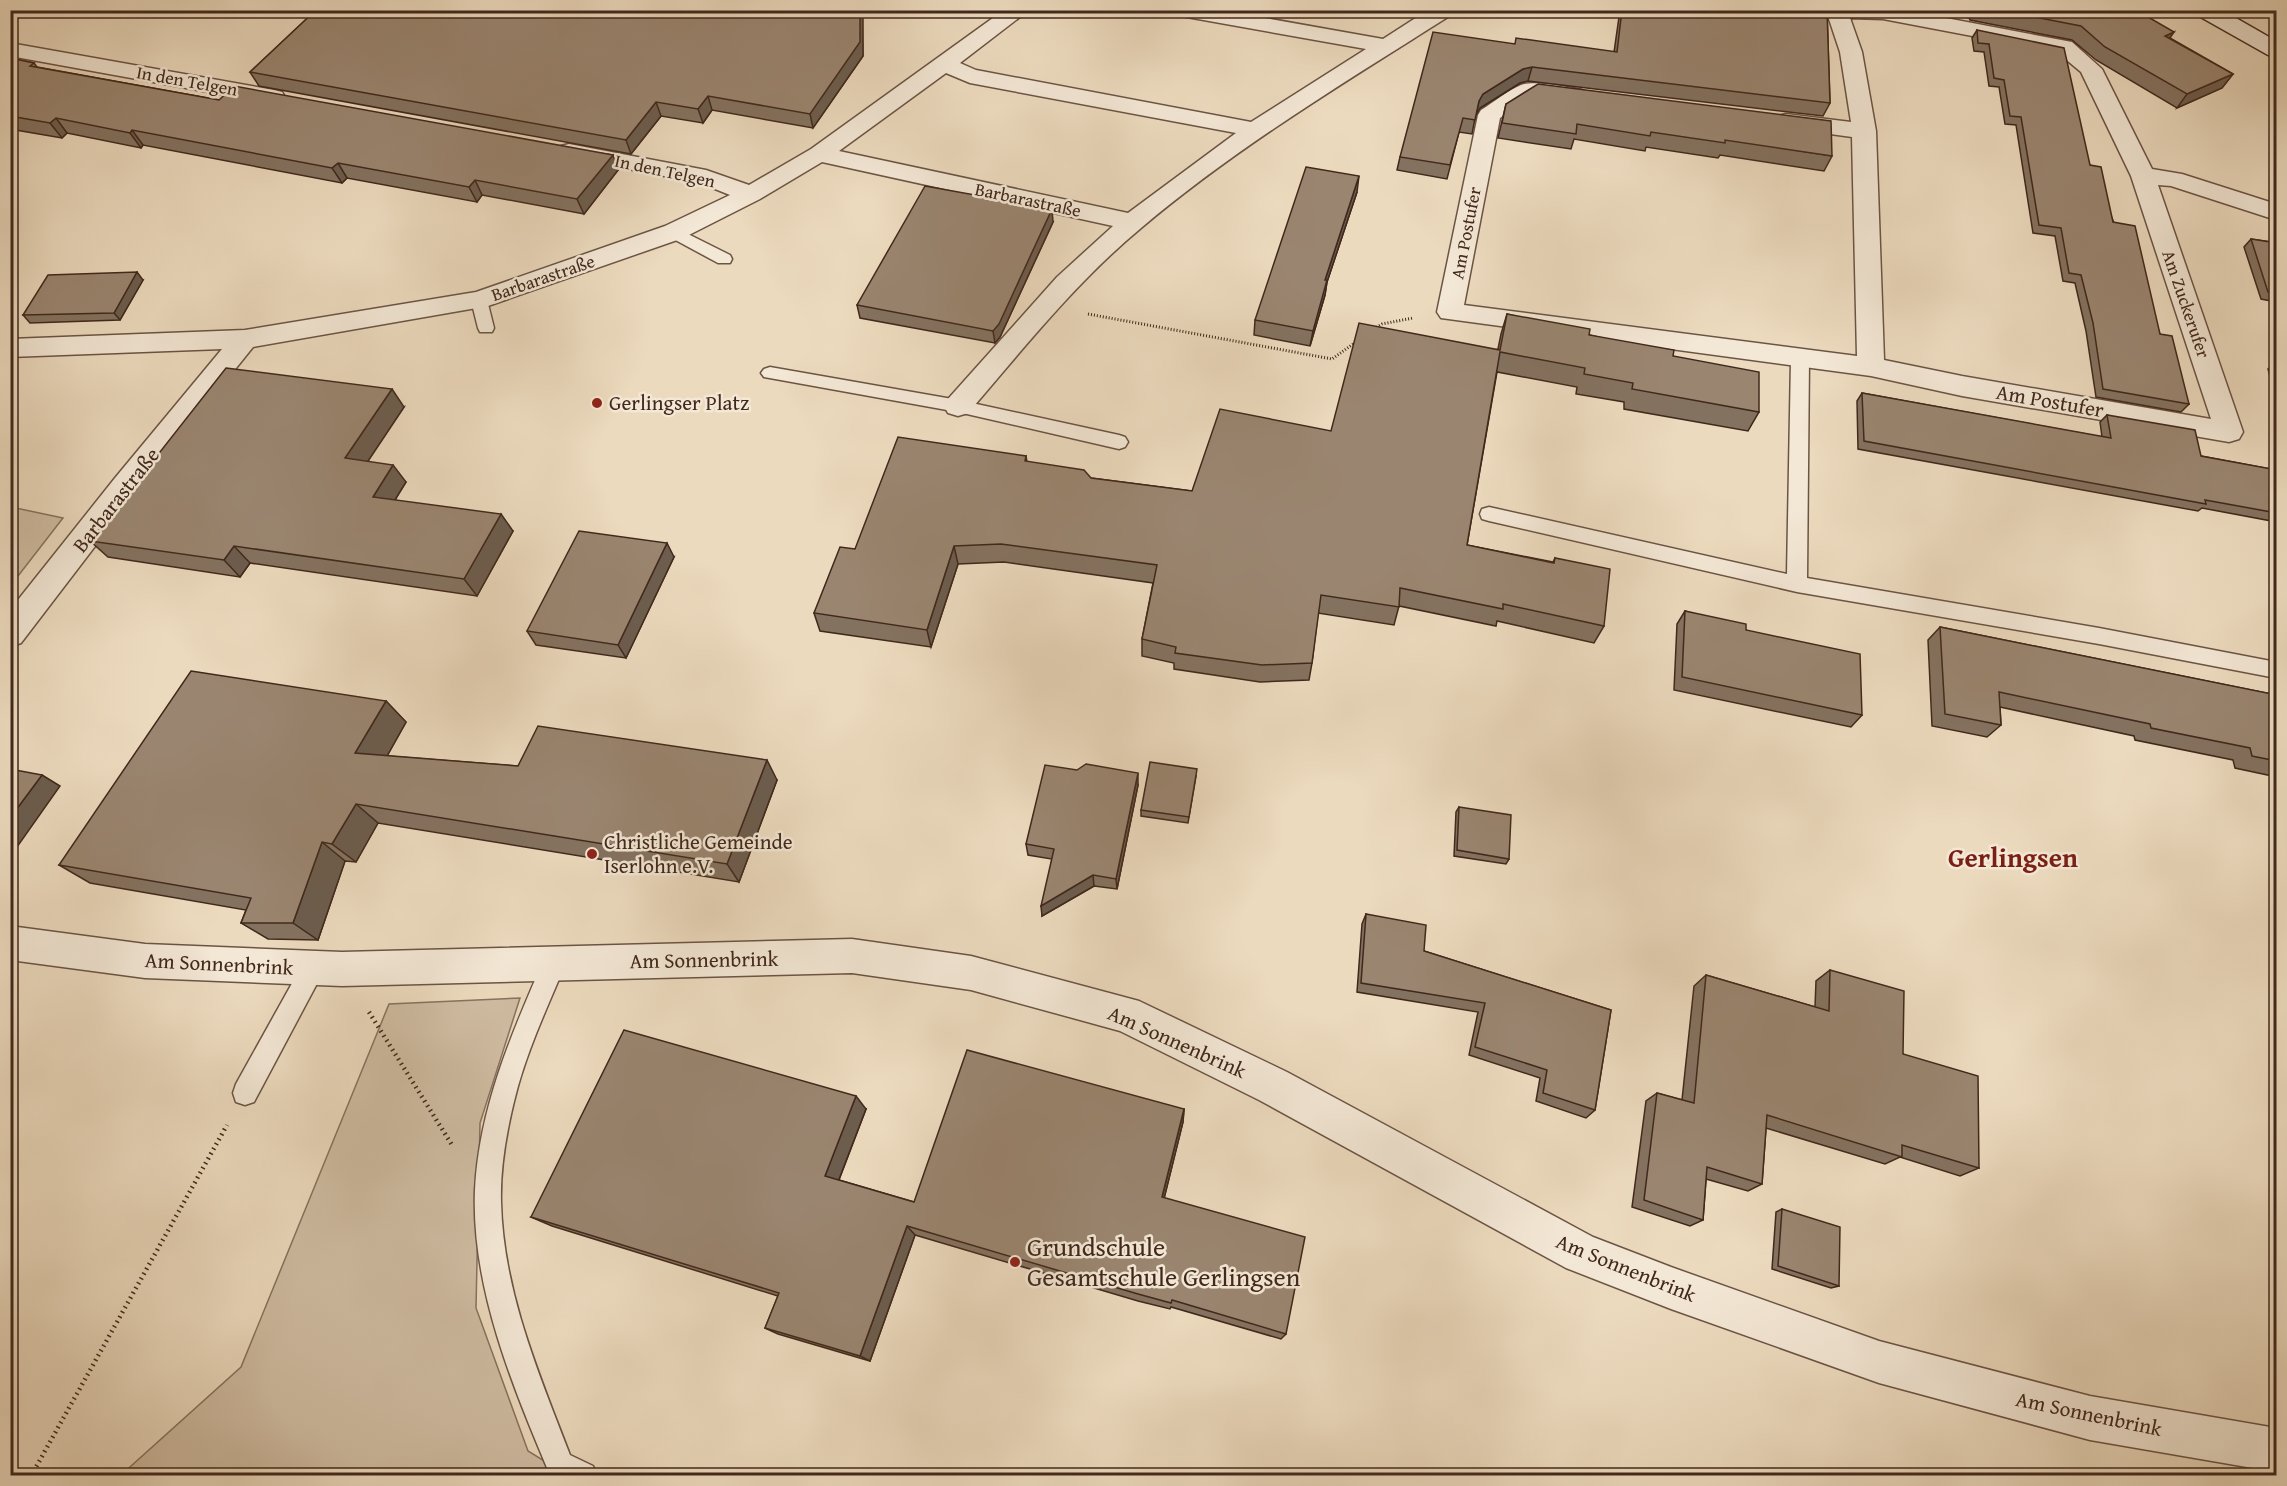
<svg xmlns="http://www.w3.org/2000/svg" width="2287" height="1486" font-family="'Gentium Book Plus',serif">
<rect width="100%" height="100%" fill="#ecdabe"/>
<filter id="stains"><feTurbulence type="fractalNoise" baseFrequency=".00333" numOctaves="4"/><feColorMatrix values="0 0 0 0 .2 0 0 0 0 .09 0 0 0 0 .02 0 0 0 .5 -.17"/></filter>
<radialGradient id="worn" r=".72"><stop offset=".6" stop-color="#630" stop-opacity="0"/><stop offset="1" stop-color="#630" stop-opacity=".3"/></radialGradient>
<!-- green -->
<g fill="#cfbca2" stroke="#88725f" stroke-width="1.5">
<path d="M11,507l52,11 -52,67 -1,-78z"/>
<path d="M520,998l-40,125 -4,185 52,143 39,24 -447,1 121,-109 148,-363z"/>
</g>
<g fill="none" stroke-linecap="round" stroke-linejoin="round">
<defs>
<g id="lane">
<path d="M674,227l56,28 2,4 -2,4h-12l-50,-27 -2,-4 2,-4z"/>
<path d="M479,294l6,2 2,4 7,28 -2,4h-12l-2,-4 -7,-28 2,-4z"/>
<path d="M1800,353l6,2 3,4 -2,219 292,50 177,34v16l-177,-34 -302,-52 -308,-71 -7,-2 -2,-5 2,-5 7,-2 298,67 4,-215 3,-4z"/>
<path d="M770,367l188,33 161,35 6,2 3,5 -3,5 -6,2 -161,-37 -194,-35 -3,-4 3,-4z"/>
<path d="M554,952l8,3 4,8c-17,40 -36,81 -48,123 -10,37 -18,78 -17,116 2,89 38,172 69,253l23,11 4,10 -47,-1c-37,-88 -79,-188 -75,-285 4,-83 38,-160 71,-235z"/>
<path d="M313,957l8,3 4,8 -4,8 -67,126 -9,3 -9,-3 -3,-9 3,-9 69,-124z"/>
</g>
<g id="street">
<path d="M1004,10h25l-69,53 16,7 275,52 115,-73 -185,-33 -8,-1 -2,-5h49l163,29 45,-29h25l-2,5c-106,67 -214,132 -310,213 -65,54 -118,121 -173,185l-10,3 -10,-3 -4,-7 4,-7 109,-122 56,-51 -291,-64 -62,37 -77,39 -195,68 -235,41 -118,147 -114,149 -11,4v-37l105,-132 107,-129 -212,8v-18l235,-9 231,-38 189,-66 65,-31 -30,-12 -139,-27 -4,-5 4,-5 8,-2 137,26 43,15 62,-36zM946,73l24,10 266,50 -108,80 -289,-62z"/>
<path d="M1826,10h78l168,32 30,27 50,100 30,5 94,30v16l-105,-34 -13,-1 85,247 -4,7 -10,3 -267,-46 -91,-20 -430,-58 -4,-6 41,-197 3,-5c13,-8 26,-19 40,-25 12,-5 48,2 61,5l3,5 -3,5 -8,2 -41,-5 -33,21 -36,187 393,51 -5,-219 -66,-9 -8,-2 -4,-5 4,-5 8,-2 65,8 -11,-70zM1850,18l33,1 174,33 24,20 50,104 80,243 -249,-43 -78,-16 -8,-229 -14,-79z"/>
<path d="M10,43l264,47 8,2 3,5 -3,5 -8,2 -264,-48z"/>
<path d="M10,926l135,18 197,8 510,-13 119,17 168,45 148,71 306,165 78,30 208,74 211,55 186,32v44l-186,-32 -211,-57 -208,-74 -105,-41 -307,-168 -139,-69 -149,-41 -119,-17 -510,13 -197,-8 -135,-18z"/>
</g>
<path id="secondary" d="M2195,10h27l54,31v15l-8,-1 -71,-40z"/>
</defs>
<!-- lane casing -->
<use href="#lane" stroke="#6c5444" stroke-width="3"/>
<!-- street casing -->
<use href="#street" stroke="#6c5444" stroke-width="3"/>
<!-- secondary casing -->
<use href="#secondary" stroke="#41281c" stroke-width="3"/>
<!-- path-far1 -->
<g stroke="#41281c" stroke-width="3" stroke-dasharray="1 2" stroke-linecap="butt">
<path d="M1054,16l10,-6"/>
<path d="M1088,314l244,45 24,-17"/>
<path d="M1374,329l8,-5 31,-6"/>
</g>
<!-- path -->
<g stroke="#41281c" stroke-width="4.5" stroke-dasharray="1.5 4" stroke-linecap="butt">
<path d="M369,1012l83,133"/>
<path d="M31,1476l196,-351"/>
</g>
<!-- lane -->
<use href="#lane" fill="#f3e7d5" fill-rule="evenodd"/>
<!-- street -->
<use href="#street" fill="#f3e7d5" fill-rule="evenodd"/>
<!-- secondary -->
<use href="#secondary" fill="#f3e7d5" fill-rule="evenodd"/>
</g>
<!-- wall -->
<g fill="#847260" stroke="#41281c" stroke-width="1.5">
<path d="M316,10h546l1,46 -50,72 -101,-18 -9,13 -42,-7 -30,38 -372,-68 -9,-14z"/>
<path d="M1620,10h207l3,93 -7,13 -295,-35 -8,2 -40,25 -4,5 -4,21 -13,-2 -12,47 -50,-9 3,-13 115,-113 99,8z"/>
<path d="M1928,10h208l34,28 63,36 -11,14 -45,20 -81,-48 -24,-20 -102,-20 -1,-2z"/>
<path d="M1977,30l113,135 99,239 -8,8 -85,-15 -10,-66 -11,-48 -12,-2 -8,-45 -22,-3 -17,-108 -11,-1 -6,-37 -10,-1 -5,-34 -10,-1 -2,-13z"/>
<path d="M10,58l24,5 3,4 182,33 394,55 5,15 -34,44 -102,-19 -5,7 -130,-24 -5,5 -199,-38 -2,3 -74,-15 -5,5 -52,-9z"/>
<path d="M1506,104l326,52 -8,15 -104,-16 -2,3 -72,-11 -1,4 -71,-12 -3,10 -73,-11z"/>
<path d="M1357,192l-30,90 -2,13 -15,51 -56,-11 1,-15z"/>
<path d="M1053,222l-53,115 -5,6 -135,-25 -3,-13z"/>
<path d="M2251,239l26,4v59l-16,-3 -17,-52z"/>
<path d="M143,280l-23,40 -90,3 -7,-8z"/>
<path d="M1507,314l166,42 86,56 -11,19 -124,-22v-7l-48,-8 1,-7 -80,-15 -30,173 86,17 2,-4 49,68 -10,17 -97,-22 -1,5 -97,-20 -5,19 -76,-12 -6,50 -3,17 -49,2 -86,-13v-6l-32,-7v-17l11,-56 -149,-21 -46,2 -27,83 -111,-16 -6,-18 41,-64 171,-93 1,6 64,16 101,13 139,-60 167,-82 3,-15z"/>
<path d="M2277,361v41l-9,-33z"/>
<path d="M1862,393l240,44 -2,-15 7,-7 94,41 76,14v52l-75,-14 -4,3 -340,-62 -1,-48z"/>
<path d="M404,407l-36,54 38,21 -11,18 118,31 -36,65 -227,-33 -10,14 -132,-20 -18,-16z"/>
<path d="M674,557l-48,101 -90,-13 -9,-14z"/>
<path d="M1685,611l61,19 116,85 -11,12 -177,-37 3,-66z"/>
<path d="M1940,627l337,68v82l-42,-9 -2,-8 -98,-20 -1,-4 -134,-29 1,18 -14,12 -55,-11 -4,-86z"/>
<path d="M386,701l20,21 -19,34 131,10 259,14 -38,102 -361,-59 -22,39 -11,-1 -27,79 -50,-1 -27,-16 5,-13 -156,-27 -31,-18z"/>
<path d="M1196,776l-8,47 -47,-7v-6z"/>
<path d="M1138,785l-21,104 -23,-3 -52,30 10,-57 -24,-4 -2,-11z"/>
<path d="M1459,807l50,52 -3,5 -52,-8 2,-44z"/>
<path d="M1366,914l58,37 187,59 -16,100 -9,8 -50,-17 4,-23 -71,-23 9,-43 -121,-20 5,-68z"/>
<path d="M1830,970l73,84 76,114 -19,8 -60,-19 -15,7 -119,-36 -4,56 -14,7 -42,-12 -3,41 -13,6 -58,-19 14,-106 11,-8 25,7 12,-114 12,-11 109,32 1,-26z"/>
<path d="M866,1109l-27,71 75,22 270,-93 -1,13 -19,76 122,136 -5,5 -110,-32 -1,2 -32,-8 -223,-66 -45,126 -92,-27 -13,-6 13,-32 -226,-70 -21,-9z"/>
<path d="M1782,1209l57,77 -8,2 -59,-19 4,-57z"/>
</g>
<!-- shaded-wall -->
<g fill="#6c5d4e" stroke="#41281c" stroke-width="1.5">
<path d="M860,10h2l1,2v44l-50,72 -3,-14z"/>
<path d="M2174,32l-9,13v-9z"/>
<path d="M1532,67l-4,14 -8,2 -40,25 -4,7 3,-14 4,-7 40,-25z"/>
<path d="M2233,74l-11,14 -45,20 10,-14z"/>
<path d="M708,96l4,14 -9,13 -5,-14z"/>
<path d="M656,102l5,14 -30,38 -5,-14z"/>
<path d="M56,118l11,15 -5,5 -12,-15z"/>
<path d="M132,130l11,15 -2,3 -11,-15z"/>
<path d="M613,155l5,15 -34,44 -7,-15z"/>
<path d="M338,163l9,15 -5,5 -10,-15z"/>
<path d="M1359,176l-2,16 -30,90 -2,13 -15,51 3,-15 12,-51z"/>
<path d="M475,180l7,15 -5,7 -8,-15z"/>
<path d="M1052,209l1,13 -53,115 -5,6 -2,-12z"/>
<path d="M137,272l6,8 -23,40 -6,-7z"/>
<path d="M392,389l12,18 -46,69 -13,-18z"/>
<path d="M393,465l13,17 -20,32 -13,-17z"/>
<path d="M501,514l12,17 -36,65 -13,-17z"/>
<path d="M667,543l7,14 -48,101 -8,-13z"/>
<path d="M234,546l16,17 -10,14 -16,-17z"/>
<path d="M954,546l4,18 -27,83 -4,-17z"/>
<path d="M386,701l20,21 -29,52 -22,-21z"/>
<path d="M767,760l10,20 -38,102 -12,-18z"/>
<path d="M1138,773v12l-21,104 -1,-10z"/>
<path d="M42,775l18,11 -50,71v-39z"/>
<path d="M356,804l22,19 -22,39 -24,-18z"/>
<path d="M322,842l23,19 -27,79 -25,-17z"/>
<path d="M1093,875l1,11 -52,30 -1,-10z"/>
<path d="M856,1096l10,13 -30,78 -11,-11z"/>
<path d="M1184,1109l-1,13 -21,85v-10z"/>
<path d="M907,1226l8,9 -45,126 -10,-5z"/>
</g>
<!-- building -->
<g fill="#9a8570" stroke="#41281c" stroke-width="1.5">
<path d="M316,10h544v32l-50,72 -102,-18 -10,13 -42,-7 -30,38 -376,-68z"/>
<path d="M1622,10h205l3,93 -298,-36 -9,2 -40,25 -4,7 -4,19 -12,-2 -13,47 -50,-8 33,-125 82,12 1,-6 101,14z"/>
<path d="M1998,10h138l38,22 -9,4 68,38 -46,20 -82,-47 -24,-21z"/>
<path d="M1977,30l87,18 26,117 11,2 12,55 22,4 25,108 12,2 17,68 -86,-15 -10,-66 -12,-48 -12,-2 -8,-45 -22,-3 -18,-108 -11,-1 -6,-36 -10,-2 -5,-34 -11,-1z"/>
<path d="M10,58l24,5 -4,3 189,34 15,-14 379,69 -36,44 -102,-19 -6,7 -131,-24 -6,5 -200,-38 -2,3 -74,-15 -6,5 -40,-7z"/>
<path d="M1538,84l293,37 1,35 -107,-16v3l-74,-11 -1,4 -73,-12 -1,10 -74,-11 4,-19z"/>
<path d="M1306,167l53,9 -34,104h2l-14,51 -58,-11z"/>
<path d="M925,186l127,23 -53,115 -6,7 -136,-26z"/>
<path d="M2251,239l26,4v50l-9,-1z"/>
<path d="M137,272l-23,41 -91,2 25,-40z"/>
<path d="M1507,314l83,15 -1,6 85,15 -1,6 86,16v40l-127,-23 1,-6 -49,-9 1,-6 -85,-16 -33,193 87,18 1,-5 55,11 -6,57 -101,-22v5l-103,-21 -1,19 -78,-12 -9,68 -50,2 -87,-12 1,-6 -34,-8 15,-74 -156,-21 -47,2 -27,84 -113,-17 26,-66 15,2 43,-112 128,19 -1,5 59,9 7,8 101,13 28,-82 111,22 28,-108 141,27z"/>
<path d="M226,368l166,21 -47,69 48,7 -20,32 128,17 -37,65 -230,-33 -10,14 -134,-19z"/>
<path d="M1862,393l249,45 -4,-23 88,15 6,26 76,14v43l-72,-13 1,4 -342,-63z"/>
<path d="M579,531l88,12 -49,102 -91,-14z"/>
<path d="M1685,611l61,13v6l114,24 2,61 -180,-38z"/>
<path d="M1940,627l337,68v66l-25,-5 -2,-8 -99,-20 -1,-4 -151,-32 2,33 -56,-11z"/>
<path d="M191,671l195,30 -31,52 163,13 20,-40 229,34 -40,104 -371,-60 -24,40 -10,-2 -29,81h-52l10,-25 -192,-33z"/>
<path d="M1150,762l47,7 -8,48 -48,-7z"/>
<path d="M1086,764l52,9 -22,106 -23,-4 -52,31 13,-57 -28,-5 19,-79 32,5z"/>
<path d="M10,769l32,6 -32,43z"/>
<path d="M1459,807l52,8 -2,44 -52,-9z"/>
<path d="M1366,914l60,11 -2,26 187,59 -16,100 -52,-17 4,-23 -72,-23 10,-44 -124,-20z"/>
<path d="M1830,970l74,21 -1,63 75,22 1,92 -77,-23v12l-135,-42 -5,69 -55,-17 -4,53 -59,-20 13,-107 37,10 12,-128 123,36z"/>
<path d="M624,1030l232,66 -31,80 89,26 53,-152 217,59 -22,88 143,40 -19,97 -114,-34 -1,3 -33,-9 -231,-68 -47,130 -95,-28 14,-35 -248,-76z"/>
<path d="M1782,1209l58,18 -1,59 -61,-20z"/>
</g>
<!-- markers -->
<g fill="#8f2418" stroke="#f3e7d5" stroke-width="2">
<circle cx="597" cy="403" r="6"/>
<circle cx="592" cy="854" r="6"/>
<circle cx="1015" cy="1262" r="6"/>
</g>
<g text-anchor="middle" stroke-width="5" stroke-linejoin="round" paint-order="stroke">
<!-- far-street labels -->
<g font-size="18" fill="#41281c" stroke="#f3e7d5">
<text transform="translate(187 81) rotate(10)" y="6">In den Telgen</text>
<text transform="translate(665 171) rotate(12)" y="6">In den Telgen</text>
<text transform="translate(1028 200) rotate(12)" y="6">Barbarastraße</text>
<text transform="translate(1466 233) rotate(-79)" y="6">Am Postufer</text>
<text transform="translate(543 278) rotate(-19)" y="6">Barbarastraße</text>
<text transform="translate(2186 304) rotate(71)" y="6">Am Zuckerufer</text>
</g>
<!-- street labels -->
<g font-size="21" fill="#41281c" stroke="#f3e7d5">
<text transform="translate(2050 401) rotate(10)" y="7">Am Postufer</text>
<text transform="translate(116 500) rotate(-52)" y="7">Barbarastraße</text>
<text transform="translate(704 960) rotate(-1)" y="7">Am Sonnenbrink</text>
<text transform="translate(219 964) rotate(3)" y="7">Am Sonnenbrink</text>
<text transform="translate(1177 1042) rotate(24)" y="7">Am Sonnenbrink</text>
<text transform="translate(1626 1268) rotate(22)" y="7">Am Sonnenbrink</text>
<text transform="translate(2089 1414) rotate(12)" y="7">Am Sonnenbrink</text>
</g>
<!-- poi labels -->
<g font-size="21" fill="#41281c" stroke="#f3e7d5" text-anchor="start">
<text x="609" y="410">Gerlingser Platz</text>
<text x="604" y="849">Christliche Gemeinde<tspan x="604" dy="24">Iserlohn e.V.</tspan></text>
</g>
<!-- near-poi labels -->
<g font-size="26" fill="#41281c" stroke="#f3e7d5" text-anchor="start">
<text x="1027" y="1256">Grundschule<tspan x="1027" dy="30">Gesamtschule Gerlingsen</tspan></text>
</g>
<!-- district labels -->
<g font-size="27" font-weight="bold" fill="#7a1f14" stroke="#f3e7d5">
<text x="2013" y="867">Gerlingsen</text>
</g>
</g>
<!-- margin -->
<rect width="2287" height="1486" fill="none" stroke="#ecdabe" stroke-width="36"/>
<rect x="12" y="12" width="2263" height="1462" fill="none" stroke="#41281c" stroke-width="3"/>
<rect x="18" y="18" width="2251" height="1450" fill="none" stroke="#41281c" stroke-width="1.5"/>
<rect width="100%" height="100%" filter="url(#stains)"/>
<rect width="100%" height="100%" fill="url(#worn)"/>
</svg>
